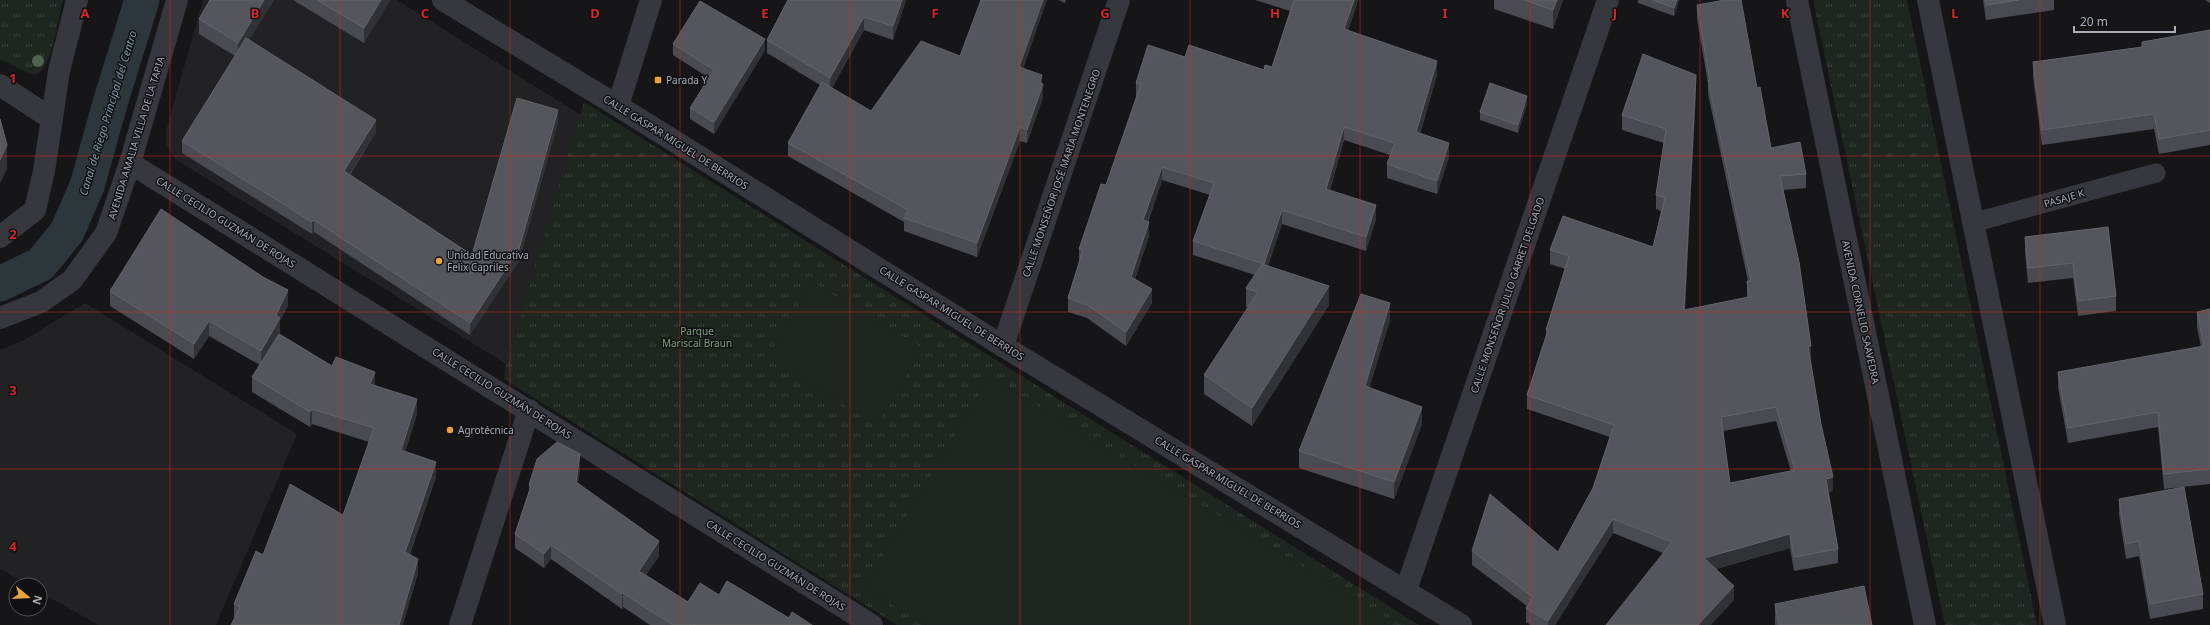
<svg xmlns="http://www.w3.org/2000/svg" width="2210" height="625" font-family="'Noto Sans',sans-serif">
<defs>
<pattern id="grass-tufts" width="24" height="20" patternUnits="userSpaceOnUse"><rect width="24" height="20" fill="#1e261f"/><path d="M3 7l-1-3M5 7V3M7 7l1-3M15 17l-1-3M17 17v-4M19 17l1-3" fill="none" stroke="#3c433d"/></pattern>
</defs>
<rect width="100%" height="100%" fill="#161618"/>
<!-- built -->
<g fill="#222225">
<path d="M203,0h194l184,115 -75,249 -331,-205 -9,-15v-13z"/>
<path d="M85,303l212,131 -81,191h-118l-58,-33v-7h-12l-28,-16v-219l24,-10z"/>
</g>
<!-- grass -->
<g fill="url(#grass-tufts)">
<path d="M0,0h63c-5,19 -10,63 -25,74h-8l-30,-15z"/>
<path d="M1813,0h94l130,625h-92z"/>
<path d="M584,102l835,523h-522l-393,-246 2,-15z"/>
</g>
<!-- garden -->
<g fill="#1e261f">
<path d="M812,282l111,66 -46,77 -110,-66z"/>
<path d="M990,377l398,241 -4,7h-458l-62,-37z"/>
</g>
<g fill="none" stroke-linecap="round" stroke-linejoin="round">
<!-- canal -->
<path stroke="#2d363b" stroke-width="35" d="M0,284l41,-20 26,-32 20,-46 24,-86 31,-100"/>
<!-- service -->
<path stroke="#37383d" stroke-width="19" d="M1972,223l184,-50"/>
<!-- minor -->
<g stroke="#37383d" stroke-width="22">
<path d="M443,0l175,106 380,237 463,282"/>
<path d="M1797,0l128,625"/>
<path d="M1928,0l127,625"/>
<path d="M0,85l52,34"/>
<path d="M618,106l33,-106"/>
<path d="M130,163l742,462"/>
<path d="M0,237l35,-27 9,-39 15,-100 18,-71"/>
<path d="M0,318l41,-16 31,-22 34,-47 24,-70 47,-163"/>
<path d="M1003,346l116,-346"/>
<path d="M1406,590l202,-590"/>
<path d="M460,625l69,-215"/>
</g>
</g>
<!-- trees -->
<circle fill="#516251" cx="38" cy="61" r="6"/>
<!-- wall -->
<g fill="#4a4b50" fill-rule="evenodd">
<path d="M210,0h64l-25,40 127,92 -26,43 122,80 86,-133 -39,139 -49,74 -156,-103 -2,2 -130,-81v-12l53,-85 -36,-22v-15z"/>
<path d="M293,0h97l-26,43z"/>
<path d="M788,0h118l-13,40 -29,-10 -32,58 39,23 89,-55 63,12 19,15 1,14 -16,46 -7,-2 -43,116 -73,-26v-9l-116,-66v-13l32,-58 -53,-32v-13z"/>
<path d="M1058,0h8l-1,3z"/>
<path d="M1255,0h103l-10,31 89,44 -17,59 29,23 -12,37 -50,-16v-14l3,-9 -46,-15 -14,50 46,29 -10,32 -84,-27 -14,42 61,39 -77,121 -48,-32v-19l44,-68h-2v-19l9,-13 -62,-20v-14l17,-46 -48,-15 -14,42 1,14 -14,43 17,24 -26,43 -39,-28 -19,-6v-14l11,-35v-14l27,-64 31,-88 -1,-1v-13l49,-26 79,13 8,-3 18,-56z"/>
<path d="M1494,0h69l-10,29 -59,-20z"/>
<path d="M1638,0h41l-5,16 -36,-13z"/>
<path d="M1983,0h71v10l-68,10z"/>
<path d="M2205,0h5v3z"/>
<path d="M1697,5l60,83 14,60 35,26v14l-23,2 28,170h-1l11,64 12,67 -5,1 10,57v14l-44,8 -4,-23 -74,21 18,31 -71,-47 -50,-20 -58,92h-24l-5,-3v-14l1,-2 -55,-41v-14l86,1 35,-64 17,-51 -83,-28v-14l19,-58v-7l19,-61 -15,-5v-14l103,-3 8,-36 -5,-2v-14l8,-52 -42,-13v-15l74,-26 -11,221 62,-13v-16h1l-40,-187v-11l-11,-64zM1776,421l15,50 -61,12 -7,-52z"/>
<path d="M2210,30v115l-51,9 -5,-25 -112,16 -9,-68v-15l109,-15v-5z"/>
<path d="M673,44l92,6 -51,84 -24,-15v-11l19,-30 -36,-23z"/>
<path d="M1527,104l-9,29 -38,-13v-8z"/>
<path d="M2108,227l8,69v15l-38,5 -5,-38 -45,5 -3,-31v-15z"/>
<path d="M110,291l178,14 -8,16v13l52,32 43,20 42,28 -12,38 31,25 -26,77 8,20 -184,44v-14l29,-49 80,-40 26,-73 -57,-18 -2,3 -58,-35v-15l8,-12 -51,-29 -15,23 -84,-53z"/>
<path d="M2210,309v175l-46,5 -6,-62 -90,16 -10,-56v-15l143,-25 -4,-20v-15z"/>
<path d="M1390,320l-21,68 53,36 -28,75 -95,-31v-17z"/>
<path d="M580,468l-2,15 81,73 -13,19 42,27 31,-7 93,30h-162l-27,-18 -1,2 -71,-50 -7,9 -29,-20v-14l14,-43v-6z"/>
<path d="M2119,499l84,95v15l-53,10 -11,-63 -13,3 -7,-45z"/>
<path d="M1775,604l97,21h-97z"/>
</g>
<!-- shaded-wall -->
<g fill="#313235">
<path d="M264,0h10l-36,58v-15z"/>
<path d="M381,0h9l-26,43v-15z"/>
<path d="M902,0h4l-13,40v-14z"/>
<path d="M1043,0h4l-28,81v-14z"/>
<path d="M1354,0h4l-14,43v-14z"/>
<path d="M1557,0h6l-10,29v-19z"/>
<path d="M1677,0h2l-5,16v-8z"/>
<path d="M864,17v13l-34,61v-13z"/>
<path d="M765,39v11l-51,84v-12z"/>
<path d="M1437,61v14l-21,71v-14z"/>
<path d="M1042,75v12l1,-3v13l-16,46v-13z"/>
<path d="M1696,75v14l-12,235v-14z"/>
<path d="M1527,96v8l-9,29v-8z"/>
<path d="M558,110v12l-39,139 -49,74v-12z"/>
<path d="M376,120v12l-32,51v-12z"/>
<path d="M1020,127v14l-43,116v-14z"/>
<path d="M1344,127v13l-18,63v-14z"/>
<path d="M1449,143v14l-12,37v-13z"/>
<path d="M7,145v24l-7,15v-24z"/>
<path d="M1162,167v13l-19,54v-14z"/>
<path d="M1376,205v14l-10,32v-14z"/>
<path d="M1282,210v14l-18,53v-13z"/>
<path d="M314,220v12l-2,2v-12z"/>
<path d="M1149,222v14l-18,55v-14z"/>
<path d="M1329,286v19l-77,121v-18z"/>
<path d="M1152,289v14l-26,43v-14z"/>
<path d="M288,290v15l-8,16v12l-19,33v-15l15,-36z"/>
<path d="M1390,303v17l-25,83v-17z"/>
<path d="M209,321v15l-15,23v-15z"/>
<path d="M1808,346h3v14l-3,1z"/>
<path d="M375,372v15l-5,-3z"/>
<path d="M417,399v15l-16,51v-15z"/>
<path d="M1422,407v17l-28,75v-17z"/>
<path d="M312,409v15l-2,3v-15z"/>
<path d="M580,454v14l-4,28v-14z"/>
<path d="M436,462v15l-31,90v-15z"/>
<path d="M1833,477v14l-7,2v-14z"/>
<path d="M1613,519v14l-58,92h-7v-4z"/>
<path d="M1790,534v14l-86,24v-14z"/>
<path d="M659,541v15l-20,29v-14z"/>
<path d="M551,545v14l-7,9v-14z"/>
<path d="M418,559v15l-15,51h-4z"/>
<path d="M1734,586v14l-23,25h-13z"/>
<path d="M623,593v14l-1,2v-15z"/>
</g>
<!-- building -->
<g fill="#54565b" stroke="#626469" fill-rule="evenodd">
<path d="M210,0h54l-26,43 -39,-24z"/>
<path d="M317,0h64l-17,28z"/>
<path d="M788,0h114l-9,26 -29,-9 -34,61 -63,-38z"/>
<path d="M981,0h62l-24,67 23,8 -2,7 3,2 -16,46 -7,-3 -43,116 -73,-25 4,-8 -120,-67 34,-61 49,29 50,-70 39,15z"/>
<path d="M1294,0h60l-10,29 93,32 -21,71 33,11 -12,38 -50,-17 8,-21 -51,-16 -18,62 50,16 -10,32 -84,-27 -18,54 -71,-23 21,-58 -52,-16 -19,53 6,2 -18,55 21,12 -26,43 -39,-27 -19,-7 15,-48 -4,-1 22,-65 5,1 35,-101 -5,-1 12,-38 37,12 4,-12 75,25 1,-5 7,2z"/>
<path d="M1524,0h33l-4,10z"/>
<path d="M1653,0h24l-3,8z"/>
<path d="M1725,0h16l16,88 3,-1 11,61 29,-6 6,32 -26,2 19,86 12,84h-3l13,78 12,53 -7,2 12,70 -44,8 -4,-23 -86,24 30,28 -36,39h-92l66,-83 -59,-23 -65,102 -22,-13 7,-11 -61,-46 18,-57 68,58 35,-64 21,-63 -87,-30 21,-65h-2l23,-74 -19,-6 13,-34 90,31 12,-49 -9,-3 10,-66 -44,-14 21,-61 53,21 -12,235 65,-13 -2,-16h4l-43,-201 2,1 -13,-76zM1776,407l19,63 -65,13 -9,-66z"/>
<path d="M1985,0h34l-33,5z"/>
<path d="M700,1l65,38 -51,83 -24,-14 24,-38 -41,-26z"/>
<path d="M2210,30v100l-51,9 -5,-25 -112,16 -9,-68 109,-15v-5z"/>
<path d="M246,38l130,82 -32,51 128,84 45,-157 41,12 -39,139 -49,74 -156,-103 -2,2 -130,-81z"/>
<path d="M1490,83l37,13 -9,29 -38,-13z"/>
<path d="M0,119l7,26 -7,15z"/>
<path d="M161,209l102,68 25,13 -12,25 4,3 -19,33 -52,-30 -15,23 -84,-53z"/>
<path d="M2108,227l8,69 -38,5 -5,-38 -45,5 -3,-31z"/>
<path d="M1262,264l67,22 -77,122 -48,-33 54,-83 -12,-4z"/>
<path d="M1361,294l29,9 -25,83 57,21 -28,75 -95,-31z"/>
<path d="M2210,309v160l-46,5 -6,-62 -90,16 -10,-56 146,-26 -7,-34z"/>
<path d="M279,334l53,32 4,-9 39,15 -5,12 47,15 -16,51 35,12 -31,90 13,7 -19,66h-168l9,-18 -6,-3 22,-53 7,4 27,-71 53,31 31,-87 -62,-19 -2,3 -58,-35z"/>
<path d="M557,442l23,12 -4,28 83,59 -20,30 49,31 12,-19 19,12 8,-14 62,37 3,-6 20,13h-117l-1,-1v1h-21l-50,-32 -1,1 -71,-49 -7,9 -29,-20 16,-48 -2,-1 8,-26z"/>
<path d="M2184,487l19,107 -53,10 -11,-63 -13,3 -7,-45z"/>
<path d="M1864,586l8,39h-93l-4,-21z"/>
</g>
<!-- grid -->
<path fill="none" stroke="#d62828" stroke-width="1" stroke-opacity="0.55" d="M170,0v625M340,0v625M510,0v625M680,0v625M850,0v625M1020,0v625M1190,0v625M1360,0v625M1530,0v625M1700,0v625M1870,0v625M2040,0v625M0,156h2210M0,312h2210M0,469h2210"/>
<!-- markers -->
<g fill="#eaa43c" stroke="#111113" stroke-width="1.5">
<rect x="654" y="76" width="8" height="8" rx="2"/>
<circle cx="439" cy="261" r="4"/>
<circle cx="450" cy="430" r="4"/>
</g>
<g text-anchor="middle" stroke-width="3" stroke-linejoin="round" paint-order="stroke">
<!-- poi labels -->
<g font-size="10" fill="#a9aeb7" stroke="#111113" text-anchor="start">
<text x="666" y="84">Parada Y</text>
<text x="447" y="259">Unidad Educativa<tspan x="447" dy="12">Felix Capriles</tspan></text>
<text x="458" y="434">Agrotécnica</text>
</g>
<!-- street labels -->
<g font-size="10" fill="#a9aeb7" stroke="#111113">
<text transform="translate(136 138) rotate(-73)" y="4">AVENIDA AMALIA VILLA DE LA TAPIA</text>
<text transform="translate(676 142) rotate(32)" y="4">CALLE GASPAR MIGUEL DE BERRIOS</text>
<text transform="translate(1061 173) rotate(-71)" y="4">CALLE MONSEÑOR JOSÉ MARÍA MONTENEGRO</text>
<text transform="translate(2064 198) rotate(-16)" y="4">PASAJE K</text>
<text transform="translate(226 222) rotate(32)" y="4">CALLE CECILIO GUZMÁN DE ROJAS</text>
<text transform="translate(1507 295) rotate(-71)" y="4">CALLE MONSEÑOR JULIO GARRET DELGADO</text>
<text transform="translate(1861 312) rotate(78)" y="4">AVENIDA CORNELIO SAAVEDRA</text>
<text transform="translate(952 313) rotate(32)" y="4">CALLE GASPAR MIGUEL DE BERRIOS</text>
<text transform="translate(502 393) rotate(32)" y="4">CALLE CECILIO GUZMÁN DE ROJAS</text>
<text transform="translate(1228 482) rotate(31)" y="4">CALLE GASPAR MIGUEL DE BERRIOS</text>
<text transform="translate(776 565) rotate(32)" y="4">CALLE CECILIO GUZMÁN DE ROJAS</text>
</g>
<!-- park labels -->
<g font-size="10" fill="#81a180" stroke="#111113">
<text x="697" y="335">Parque<tspan x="697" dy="12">Mariscal Braun</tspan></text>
</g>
<!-- water labels -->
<g font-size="11" font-style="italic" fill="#819db1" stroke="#111113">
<text transform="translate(108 113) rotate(-73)" y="4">Canal de Riego Principal del Centro</text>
</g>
</g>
<g font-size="13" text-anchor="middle" font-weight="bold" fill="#d62828" stroke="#111113" stroke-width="3" stroke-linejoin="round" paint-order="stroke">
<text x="85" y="18">A</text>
<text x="255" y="18">B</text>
<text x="425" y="18">C</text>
<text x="595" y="18">D</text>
<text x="765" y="18">E</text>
<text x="935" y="18">F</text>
<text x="1105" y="18">G</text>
<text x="1275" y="18">H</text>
<text x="1445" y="18">I</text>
<text x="1615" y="18">J</text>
<text x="1785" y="18">K</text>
<text x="1955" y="18">L</text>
<text x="13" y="83">1</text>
<text x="13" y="239">2</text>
<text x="13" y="395">3</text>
<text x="13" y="551">4</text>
</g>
<!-- north arrow -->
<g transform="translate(28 597) rotate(108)"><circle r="19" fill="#111113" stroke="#4e5055"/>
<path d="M0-3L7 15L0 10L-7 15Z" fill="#eaa43c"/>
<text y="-6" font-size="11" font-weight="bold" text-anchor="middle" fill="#a9aeb7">N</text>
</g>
<!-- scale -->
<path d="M2074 26v6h101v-6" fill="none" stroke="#a9aeb7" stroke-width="2"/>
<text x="2080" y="26" font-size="12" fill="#a9aeb7" stroke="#111113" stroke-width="3" paint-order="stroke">20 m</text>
</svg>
